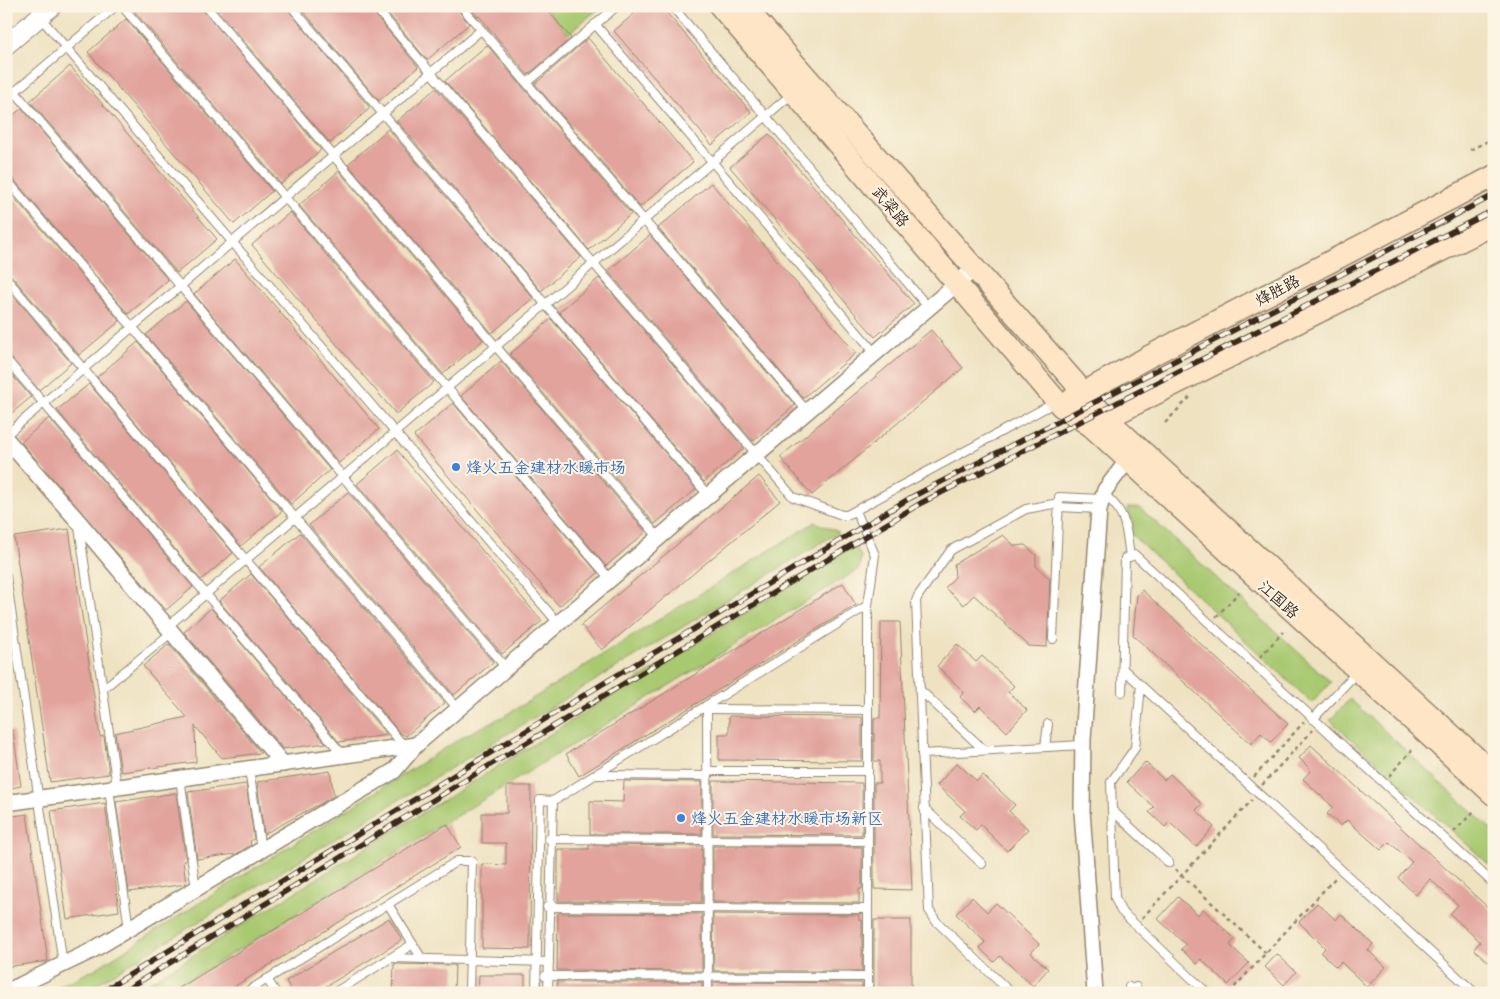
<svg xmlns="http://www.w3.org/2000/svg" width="1500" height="999" font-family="'Architects Daughter','LXGW WenKai TC',sans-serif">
<rect width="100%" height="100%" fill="#fcf5e5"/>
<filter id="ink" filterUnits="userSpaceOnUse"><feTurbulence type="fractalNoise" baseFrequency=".02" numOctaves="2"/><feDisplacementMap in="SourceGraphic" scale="10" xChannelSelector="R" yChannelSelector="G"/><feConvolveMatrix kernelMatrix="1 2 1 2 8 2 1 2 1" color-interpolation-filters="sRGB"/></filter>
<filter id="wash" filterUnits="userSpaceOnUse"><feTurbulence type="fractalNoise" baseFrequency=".0096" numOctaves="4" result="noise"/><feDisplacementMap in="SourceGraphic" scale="20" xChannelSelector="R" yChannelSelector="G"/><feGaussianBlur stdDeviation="1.12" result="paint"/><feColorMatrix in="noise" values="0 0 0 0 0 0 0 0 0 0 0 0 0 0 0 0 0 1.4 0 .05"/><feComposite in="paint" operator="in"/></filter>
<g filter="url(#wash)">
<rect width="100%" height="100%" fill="#eee2c1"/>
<!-- green -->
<g fill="#a9c971" stroke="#727a48">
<path d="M544,6h49l4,4 -29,24z"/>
<path d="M1140,508l191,174 -19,21 -181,-169 1,-13 -5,-13z"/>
<path d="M815,522l24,10 -757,461h-37l50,-24 369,-233 44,-22z"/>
<path d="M855,545l6,11 -2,13 -691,424h-36z"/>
<path d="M1350,699l144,133v37l-164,-149z"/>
</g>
<g id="blocks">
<!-- building -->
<g fill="#e1a39c">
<path d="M141,6h59l121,144 -40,34 -146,-172z"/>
<path d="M214,6h71l85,102 -40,35z"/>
<path d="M299,6h69l50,61 -39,34z"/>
<path d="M382,6h73l14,18 -42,36z"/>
<path d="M469,6h75l27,32 -43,37 -49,-59 -1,1z"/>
<path d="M643,6h18l90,106 -39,33 -98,-114z"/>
<path d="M126,19l146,172 -38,33 -146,-172z"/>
<path d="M588,38l105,124 -53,45 -105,-123z"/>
<path d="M487,45l144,169 -42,36 -144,-169z"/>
<path d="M70,66l147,173 -40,34 -147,-172z"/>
<path d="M436,88l145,169 -40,34 -144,-170z"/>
<path d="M22,108l146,172 -40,34 -118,-139 -4,-1v-53z"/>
<path d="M388,129l145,169 -41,35 -144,-169z"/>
<path d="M769,134l145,170 -39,33 -145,-170z"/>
<path d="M339,171l144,169 -40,34 -144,-169z"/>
<path d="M711,183l145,170 -53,45 -145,-170z"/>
<path d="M6,188l114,133 -41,34 -69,-81 -4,-2z"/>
<path d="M290,212l144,170 -38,32 -144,-169z"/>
<path d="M650,235l145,170 -42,36 -145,-170z"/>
<path d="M235,259l144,170 -40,34 -145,-169z"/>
<path d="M599,278l145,170 -40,34 -145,-170z"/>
<path d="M6,287l65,76 -32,27 -33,-36z"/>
<path d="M186,301l144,169 -39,34 -145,-169z"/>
<path d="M551,319l145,170 -41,35 -145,-170z"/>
<path d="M931,330l32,38 -151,127 -32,-38z"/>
<path d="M138,342l144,169 -41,35 -144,-169z"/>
<path d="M501,361l145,171 -40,34 -145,-170z"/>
<path d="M6,368l25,29 -25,21z"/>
<path d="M89,384l144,169 -32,27 -144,-170z"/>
<path d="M453,403l145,170 -39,33 -145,-170z"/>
<path d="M49,418l144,169 -27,23 -145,-168z"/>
<path d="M397,450l145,171 -40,33 -145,-170z"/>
<path d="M759,476l21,25 -178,149 -21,-25z"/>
<path d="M348,492l145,170 -39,33 -145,-170z"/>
<path d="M69,529l31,208 4,-1 5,38 -59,8 -36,-245z"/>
<path d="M300,533l145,170 -39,33 -6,-3 -141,-166z"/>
<path d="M1003,535l12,11 10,-1 11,10v11l14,13 -3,68 -18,-1 -55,-51 -10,10 -19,-17 10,-11 -1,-13z"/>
<path d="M251,574l136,161 -48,7 -120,-141z"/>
<path d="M843,583l13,22 -277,171 -13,-22z"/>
<path d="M1142,590l146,134 -17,18 -10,-9 -10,11 -118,-109 4,-40z"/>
<path d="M211,608l115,135 -43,6 -99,-117z"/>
<path d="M881,622h19l12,268 -38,-1v-106h6v-22h-6v-43h6z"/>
<path d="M169,644l92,109 -39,5 -27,-32 1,36 -75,10 -6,-39 72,-16 -44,-51z"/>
<path d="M957,644l19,18 6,-6 32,30 -6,6 19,18 -20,22 -27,-26 -5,5 -15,-14 4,-5 -27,-26z"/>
<path d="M729,716l133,1v44l-143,-1v-26h10z"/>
<path d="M6,731h7l8,55 -15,3z"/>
<path d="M1311,745l183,168v42l-6,7 -14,-13 6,-7 -30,-28 8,-9 -28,-26 -14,16 -18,-17 14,-16 -23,-20 -8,8 -34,-30 -6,6 -14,-12 6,-7 -30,-28 8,-9 -12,-12z"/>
<path d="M1145,762l19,18 6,-6 32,30 -6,6 18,17 -18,20 -27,-25 -4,5 -16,-15 5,-5 -27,-25z"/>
<path d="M957,763l20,18 6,-6 32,30 -6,6 19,18 -21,22 -26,-26 -5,5 -16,-14 5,-5 -28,-26z"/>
<path d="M330,771l4,25 -70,38 -7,-52z"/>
<path d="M624,781l78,1v52h-112v-33l33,1z"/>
<path d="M713,781l149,2v52l-149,-1z"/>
<path d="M246,784l8,55 -4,2 1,4 -15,9 -39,5 -9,-67z"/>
<path d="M507,786h24l-1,163 -48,-1v-84l24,1v-22h-24v-30h25z"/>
<path d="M176,793l10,68h-3l3,23 -57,8 -13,-90z"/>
<path d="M105,803l14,108 -52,8 -16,-108z"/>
<path d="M27,814l21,147 -42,6v-150z"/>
<path d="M447,824l14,23 -237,146h-53z"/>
<path d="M589,845l113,1v56l-144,-1v-52h31z"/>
<path d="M713,846l149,1v42h-3v14l-146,-1z"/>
<path d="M972,897l15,15 9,-9 43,41 -8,9 17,16 -15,17 -33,-30 -6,6 -14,-14 5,-6 -29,-28z"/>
<path d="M1178,897l20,18 5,-6 32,30 -5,6 19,18 -21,22 -27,-26 -4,5 -16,-15 5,-4 -28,-26z"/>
<path d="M1317,903l19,17 5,-6 32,30 -5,6 18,17 -19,20 -26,-25 -5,5 -15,-14 4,-5 -26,-26z"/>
<path d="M558,913l144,1v57l-145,-1z"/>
<path d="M713,914l146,1v5h3v51h-148z"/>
<path d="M389,918l13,22 -87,53h-22l-7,-12z"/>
<rect x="874" y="920" width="37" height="73"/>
<path d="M1277,954l19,18 -12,13 -19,-18z"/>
<path d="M394,964l61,1 -1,28h-61z"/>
<path d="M479,975h46v18h-47z"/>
<rect x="557" y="982" width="145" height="11"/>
<path d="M714,982l148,1v10h-148z"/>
</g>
</g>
</g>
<g filter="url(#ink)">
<use href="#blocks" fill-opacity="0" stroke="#948670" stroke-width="1"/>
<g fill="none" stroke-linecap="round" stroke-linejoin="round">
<defs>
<g id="service">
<path d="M122,6l488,573"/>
<path d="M206,6l453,532"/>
<path d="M291,6l417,489"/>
<path d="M374,6l419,491 49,18h5l209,-113"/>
<path d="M461,6l346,405"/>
<path d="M672,6l256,301"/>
<path d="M40,17l518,606"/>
<path d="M595,24l280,329"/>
<path d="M527,83l90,-77"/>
<path d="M15,92l491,576"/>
<path d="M6,99l110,-93"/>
<path d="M6,179l452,530"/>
<path d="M6,278l399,469"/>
<path d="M6,359l337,396"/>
<path d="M6,435l475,-405"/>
<path d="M1103,494c24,17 23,35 27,63"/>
<path d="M1059,507l40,2"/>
<path d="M856,511l19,44 -7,50v388"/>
<path d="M79,527l38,260"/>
<path d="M6,576l57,388"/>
<path d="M167,627l626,-534"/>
<path d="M1053,639l6,-142 42,2"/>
<path d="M1123,669l352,324"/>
<path d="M1141,685l-6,63 -24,34 4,116 6,13 86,82"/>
<path d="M103,689l68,-56"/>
<path d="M920,690l64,60"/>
<path d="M1122,692l3,-134 10,-3 359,329"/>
<path d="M707,705l1,288"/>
<path d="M708,709l160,1"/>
<path d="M1313,719l45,-48"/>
<path d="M1045,747l3,-23"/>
<path d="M922,754l161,-9"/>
<path d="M249,769l12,81"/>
<path d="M708,771h160"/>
<path d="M595,775l113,1"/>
<path d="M180,778l16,111"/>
<path d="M109,789l20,140"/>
<path d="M553,801l315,-196"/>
<path d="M924,808l58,56"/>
<path d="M1113,811l56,52"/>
<path d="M549,839l319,2"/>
<path d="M388,904l34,55"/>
<path d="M547,907l321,2"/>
<path d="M390,958l159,4"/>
<path d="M545,976l323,1"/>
<path d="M267,979l9,14"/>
<path d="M1129,987v6"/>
<path d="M1136,987v6"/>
<path d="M245,993l212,-132h15l-3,132"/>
<path d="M334,993l79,-49"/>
<path d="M536,993l4,-193 13,1 -5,192"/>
<path d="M1011,993l-75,-72 -7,-11 -13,-309 2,-5 33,-46 75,-41 33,-6"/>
</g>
<g id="minor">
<path d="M6,439l72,82 205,243"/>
<path d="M6,803l410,-58"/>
<path d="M6,992l85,-41 303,-180 22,-26 42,-36 516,-440"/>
<path d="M1095,993l-13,-182 1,-72 16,-230 6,-19 22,-29"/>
</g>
<path id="tertiary" d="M6,45l46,-39"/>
<g id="secondary">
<path d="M720,6l341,400 30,20 403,369"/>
<path d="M744,6l363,413 387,355"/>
<path d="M1072,399l78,-43 344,-180"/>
<path d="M1095,424l399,-200"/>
</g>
</defs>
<!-- service casing -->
<use href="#service" stroke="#948670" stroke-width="10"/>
<!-- minor casing -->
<use href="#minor" stroke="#948670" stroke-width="18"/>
<!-- tertiary casing -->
<use href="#tertiary" stroke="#948670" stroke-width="21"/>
<!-- secondary casing -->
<use href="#secondary" stroke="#948670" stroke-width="24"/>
<!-- path -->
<g stroke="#948670" stroke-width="2.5" stroke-dasharray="4 4" stroke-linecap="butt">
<path d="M1470,150l24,-12"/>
<path d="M1165,423l25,-26"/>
<path d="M1216,617l23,-25"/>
<path d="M1260,657l23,-25"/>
<path d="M1389,776l23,-26"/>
<path d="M1254,777l50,-55"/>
<path d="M1262,785l51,-55"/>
<path d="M1454,832l22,-23"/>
<path d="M1175,869l91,84"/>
<path d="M1142,918l110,-118"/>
<path d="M1229,993l107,-116"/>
</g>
<!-- service -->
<use href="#service" stroke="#fff" stroke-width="8"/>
<!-- minor -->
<use href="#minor" stroke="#fff" stroke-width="15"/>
<!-- tertiary -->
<use href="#tertiary" stroke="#fff" stroke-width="19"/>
<!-- secondary -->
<use href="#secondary" stroke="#fee5c5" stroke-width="21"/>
<defs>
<g id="rail">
<path d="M100,993l481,-296 329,-199 584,-303"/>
<path d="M121,993l369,-228 431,-262 573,-293"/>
</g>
</defs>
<!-- rail casing -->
<use href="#rail" stroke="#3b2a1e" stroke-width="5.5"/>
<!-- rail -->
<use href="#rail" stroke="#fcf5e5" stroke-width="4" stroke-dasharray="11" stroke-linecap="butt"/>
</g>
</g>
<!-- markers -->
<g fill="#3f7fe0" stroke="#fcf5e5" stroke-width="2">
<circle cx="456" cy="467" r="5"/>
<circle cx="681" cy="818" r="5"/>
</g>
<g text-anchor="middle" stroke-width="4" stroke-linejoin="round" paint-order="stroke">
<!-- street labels -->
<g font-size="16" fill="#3b2a1e" stroke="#fcf5e5">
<text transform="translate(891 206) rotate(50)" y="6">武梁路</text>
<text transform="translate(1277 290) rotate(-28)" y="6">烽胜路</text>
<text transform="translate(1279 599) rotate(42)" y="6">江国路</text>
</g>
<!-- shop labels -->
<g font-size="16" fill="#366cbe" stroke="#fcf5e5" text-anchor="start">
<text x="466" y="473">烽火五金建材水暖市场</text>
<text x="691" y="824">烽火五金建材水暖市场新区</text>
</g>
</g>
<!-- margin -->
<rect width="1500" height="999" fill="none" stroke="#fcf5e5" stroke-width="25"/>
</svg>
